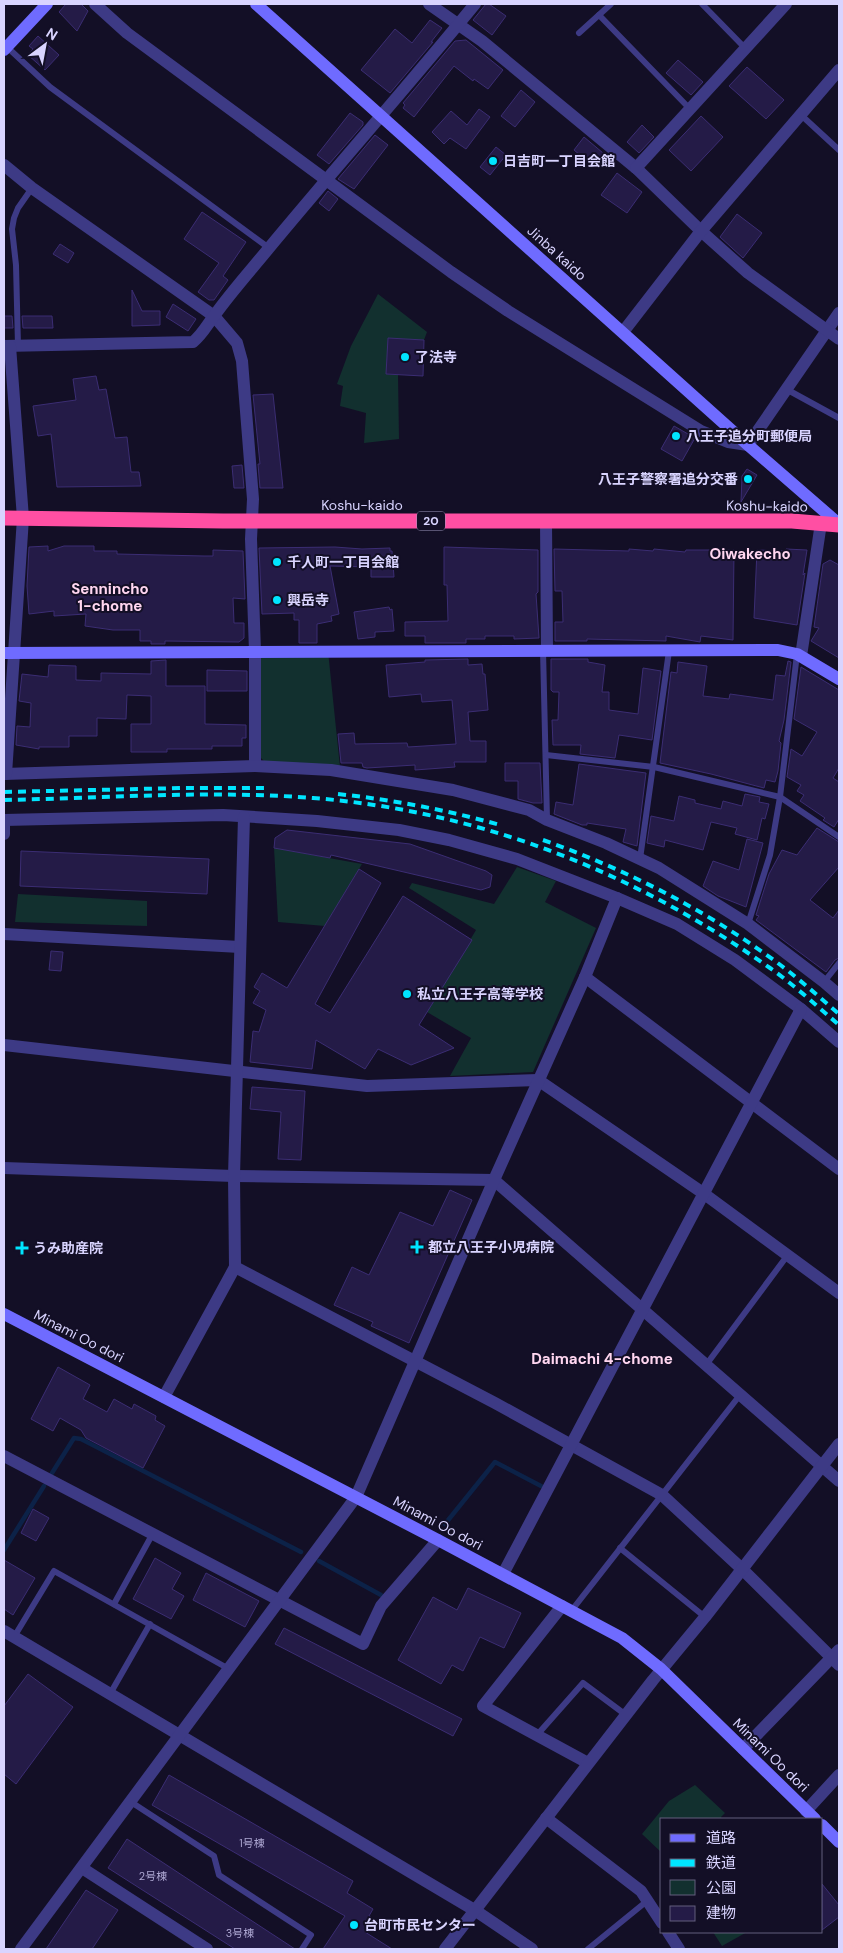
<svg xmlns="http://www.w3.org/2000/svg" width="843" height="1953" font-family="'DM Sans','Noto Sans JP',sans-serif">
<rect width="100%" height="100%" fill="#130f26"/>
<!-- green -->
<g fill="#12302f">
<path d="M378,294l49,38 -3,8 -36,-2 -2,36 12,1 1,64 -35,4 2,-30 -26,-7 3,-20 -6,-2 14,-38z"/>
<path d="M255,651h73l12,116 -75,-5 -4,-4z"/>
<path d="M274,848l88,16 -37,62 -47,-4z"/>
<path d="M517,867l39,14 -11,21 51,26 -63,144 -83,4 21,-38 -44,-26 49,-82 -67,-42 3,-5 82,21z"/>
<path d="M18,894l129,7v25l-132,-4z"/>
<path d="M695,1785l30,28 -4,4 1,2h-60v34l-20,-19 27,-33z"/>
<path d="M713,1932h34l-25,14z"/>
</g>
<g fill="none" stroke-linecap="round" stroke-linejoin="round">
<!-- stream -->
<g stroke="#0c2248" stroke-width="4.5">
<path d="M52,1473l22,-35 7,1 220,113"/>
<path d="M445,1524l50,-62 46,24"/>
<path d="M4,1550l40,-64"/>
<path d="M319,1561l62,34"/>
</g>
</g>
<!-- building -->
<g fill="#241b47" stroke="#3b2d73">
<path d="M66,4h15l7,7 -11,20 -18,-19z"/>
<path d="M486,4h3l17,12 -14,19 -19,-15z"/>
<path d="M430,20l12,8 -11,14h2l-43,51 -29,-23 34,-41 17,14z"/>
<path d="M38,36l21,19 -14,15 -17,-15 5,-6 -4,-3z"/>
<path d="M466,40l37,30 -15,19 -14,-10 -1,2 -19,-15 -40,51 -11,-9 2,-3 -2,-2 52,-62z"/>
<path d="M678,60l25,22 -12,13 -25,-22z"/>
<path d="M747,67l37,33 -18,19 -37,-33z"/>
<path d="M521,90l14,12 -20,25 -14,-11z"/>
<path d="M479,109l11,8 -24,32 -16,-11 -6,6 -12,-12 19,-21 16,14z"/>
<path d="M350,113l13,9v3l-34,39 -12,-9z"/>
<path d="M701,116l22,21 -32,34 -22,-21z"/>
<path d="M642,125l12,12 -15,16 -12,-11z"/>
<path d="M375,135l13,10 -34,44 -5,-3 -11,-7z"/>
<path d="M584,137l19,16 -11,12 -18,-15z"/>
<path d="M496,147l10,8 -16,20 -10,-8z"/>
<path d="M617,173l25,19 -15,21 -26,-18z"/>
<path d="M328,191l10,8 -9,12 -10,-8z"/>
<path d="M202,212l44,30 -23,34 5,4 -14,20h-5l-11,-8 21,-29 -35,-24z"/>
<path d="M737,214l25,19 -19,25 -23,-21z"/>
<path d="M60,244l14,9 -6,10 -15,-9z"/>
<path d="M132,290l10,21h18v14l-28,1z"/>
<path d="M173,304l23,15 -8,12 -22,-14z"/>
<path d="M4,316h8l1,12h-9z"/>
<path d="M22,316h30l1,12h-30z"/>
<path d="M388,338l36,2 -1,36 -37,-2z"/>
<path d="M96,376l3,14 7,-1 9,49 12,-1 4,35h8l2,14 -84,1 -6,-53 -13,2 -5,-30 43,-6 -3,-21z"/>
<path d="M273,394l10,94h-23l-2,-24h2l-7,-69z"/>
<path d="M674,426l21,12 -13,23 -21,-12z"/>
<path d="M242,465l2,23h-10l-2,-22z"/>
<path d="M747,469l10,6 -16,27 1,-26z"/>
<path d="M48,546v5l16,-5h30v5h23v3l87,2h9v-6l30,1 2,48 -12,-1 1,25h10v15l-5,4 -74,-1v3h-14v-3h-11v-11h-27l-28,-4 1,-12 -32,2v-5l-25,3 -2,-28 2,-39z"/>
<path d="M335,547l27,2 28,-1v3h2l2,26h-23v-10l-41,-1 9,48 -8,2 1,5 -15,3v19h-18v-23h-5v-7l-32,1 -3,-66z"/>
<path d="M444,547l94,3v42l-2,2 3,44 -25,1v-3h-29v3h-19v4h-41v-7h-20v-14l43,-1 -1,-36h-3z"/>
<path d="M554,549l75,2v-2l24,2 1,-2 31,3 1,-2h48l-1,90 -32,-4 -1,6 -34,-6v5l-79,-2v2h-32v-19h8l-1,-31h-7z"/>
<path d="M786,549l21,1 -4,25 2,-2 -8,52 -43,-7 3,-68 28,1z"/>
<path d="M830,560l9,5v93l-28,-17 8,-13 -5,-1 9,-63z"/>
<path d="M389,607l1,3 2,-1 2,22 -19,1v5l-17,2 -4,-27z"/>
<path d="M468,659v6l14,-1 1,10h2l3,36 -20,2 2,29h16v21h-32l1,5 -40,3v-5l-48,3 -4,-1 -1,-4h-21l-3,-29 16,-1 1,11 52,-1 1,4 48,-3 -4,-44 -30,2 -1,-8 -32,3 -3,-32 39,-3v-2z"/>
<path d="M551,659h37v3l17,3 -3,27h7v18l29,4 5,-46 18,3 -9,69 -33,-5 -4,23 -35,-4 1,-9h-28l-1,-25h6l1,-28h-6l-2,-2z"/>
<path d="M166,660v26h39v38l41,1v13h-4v8h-30v3h-45v3h-36v-28h20v-28l-24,-1 -1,24 -29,-1v18h-28v11h-30v2l-23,-4 1,-19 13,1 1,-24 -12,-2 3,-27 26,3 1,-12 27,1v14l25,1v-8l50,1v-13z"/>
<path d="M788,661l3,1 -7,58 -5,21 2,2 -3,28 -3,11 -9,-2 -2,8 -53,-14 -51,-11 11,-91 6,1 1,-11 29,4 -4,30 26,3 1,-5 43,6 3,-25 9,1z"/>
<path d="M801,667l38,23v78l-6,10 6,4v37l-5,8 -11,-7 2,-2 -25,-17 4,-6 -7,-4 4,-6 -14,-8 4,-28 11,7 15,-24 -23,-13z"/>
<path d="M207,670l40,1v20h-40z"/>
<path d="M505,763h35l2,40h-9l-15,-4v-18h-13z"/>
<path d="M579,764l67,9 -9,73 -14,-4 3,-13 -39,-6v2h-5l-28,-11 2,-12 17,3z"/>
<path d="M745,794l15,3 -1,5 10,2 -4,15 -3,-1 -5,22 -22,-6 2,-6 -26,-6 -8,28 -38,-10 -1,7 -17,-4 4,-27 23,5 5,-25 16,4v3l26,6 2,-8 19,5z"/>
<path d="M817,828l22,14v25l-29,33 23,18 6,-8v48l-4,2 -9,12 -70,-52 3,-4 -3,-1 13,-41 13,-24 15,5z"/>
<path d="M287,830l123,14 76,27 6,4 -2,12 -9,3 -150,-35 -1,3 -56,-10 1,-10z"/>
<path d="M747,839l16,4 -17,64 -28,-11 -15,-10 10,-25 26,9z"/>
<path d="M21,851l188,8 -2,35 -187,-8z"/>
<path d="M359,869l22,14 -66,121 15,9 73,-117 69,44 -53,85 35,23 -43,17 -33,-16 -13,20 -49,-29 -4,29 -62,-7 3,-31 6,1 7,-22 -13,-7 7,-12 -6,-4 8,-14 25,15z"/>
<path d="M51,951l12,1 -2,19 -12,-1z"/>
<path d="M252,1087l53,4 -4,69 -23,-1 3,-47 -31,-3z"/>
<path d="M450,1190l22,10 -63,143 -38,-17 2,-4 -39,-17 18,-38 17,8 31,-63 33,14z"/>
<path d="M58,1367l32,18 -7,14 24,13 7,-13 18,10 2,-5 22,12 -1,4 10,6 -22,42 -57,-30 -5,-8 -21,-12 -7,13 -22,-12z"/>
<path d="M33,1509l16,9 -13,23 -15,-8z"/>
<path d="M155,1558l26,15 -9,16 12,7 -13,23 -38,-20z"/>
<path d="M4,1560l31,18 -22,37 -9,-6z"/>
<path d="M206,1573l53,28 -14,26 -52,-27z"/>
<path d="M468,1588l53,25 -17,35 -24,-11 -17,34 -11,-6 -11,19 -43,-24 35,-63 24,13z"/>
<path d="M284,1628l178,91 -9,17 -178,-92z"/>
<path d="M28,1674l45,33 -57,77 -12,-10v-68z"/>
<path d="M169,1775l184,106 -6,12 26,16 -4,7 4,3 -8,13 27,17h-69l22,-33 -193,-111z"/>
<path d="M127,1839l70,46 98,64h-60l-127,-81z"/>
<path d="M822,1884l17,21v12l-17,13z"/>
<path d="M86,1890l32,20 -26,39h-46z"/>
</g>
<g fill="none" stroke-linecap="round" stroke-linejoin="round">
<!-- lane -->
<g stroke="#3d3a85" stroke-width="6">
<path d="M702,4l43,44"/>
<path d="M599,15l91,94"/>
<path d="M579,33l32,-29"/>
<path d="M7,47l43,40 219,161"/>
<path d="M801,115l38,35"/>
<path d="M18,346l-2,-81 -4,-36 2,-11 4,-10 14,-20"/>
<path d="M786,389l53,29"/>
<path d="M543,650l4,169"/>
<path d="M546,755l108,12 126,30 59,40"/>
<path d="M640,859l29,-208"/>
<path d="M748,924l22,-69 10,-58 17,-143"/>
<path d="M824,982l15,-19"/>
<path d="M706,1365l81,-109"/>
<path d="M620,1548l85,69"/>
<path d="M114,1604l38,-69"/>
<path d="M572,1610l168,-215"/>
<path d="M14,1637l40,-66 175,98"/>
<path d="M110,1694l40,-70"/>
<path d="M537,1735l46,-52 43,32"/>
<path d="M131,1802l83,54 5,19 92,60 -9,14"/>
<path d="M588,1949l59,-48"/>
</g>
<!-- street -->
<g stroke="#3d3a85" stroke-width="12">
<path d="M95,4l32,29 324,239 57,39 193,120 27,11 20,3 91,-132"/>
<path d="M429,4l53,37 154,127 65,63 47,42 91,66"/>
<path d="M4,165l28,23 182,128 23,27 5,18 11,138 -2,40 4,112v115"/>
<path d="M636,168l150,-164"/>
<path d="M623,332l78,-101 138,-161"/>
<path d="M4,346l189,-4c9,-7 14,-17 21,-26 17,-24 37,-46 55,-68 68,-82 139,-162 206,-244"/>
<path d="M546,521l1,129"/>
<path d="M801,656l20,-133"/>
<path d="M4,774l251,-8 76,4 122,20 76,20 18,10 59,23 53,25 89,56 76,58 15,13"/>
<path d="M6,774l17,-256 -13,-172"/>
<path d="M4,820l219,-5 94,6 82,9 50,10 68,19 100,39 60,26 58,36 66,49 38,33"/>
<path d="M4,834v-14"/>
<path d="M4,934l236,13"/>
<path d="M585,977l254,192"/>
<path d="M4,1045l363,41 171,-6 165,113 136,100"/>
<path d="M4,1168l230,8 260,4 345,301"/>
<path d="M235,1267l260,136 167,92 80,74 97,96"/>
<path d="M164,1397l71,-130 -1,-91 10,-359"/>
<path d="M4,1456l359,188 18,-38 57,-66"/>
<path d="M503,1574l298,-565"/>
<path d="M562,1606l-79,100 105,57"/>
<path d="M4,1631l472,280 56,38"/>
<path d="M743,1749l96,-99"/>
<path d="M806,1811l33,-36"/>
<path d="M546,1818l95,73 21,32"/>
<path d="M82,1868l125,81"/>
<path d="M668,1932l11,17"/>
<path d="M21,1949l335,-452 138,-317 91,-203 32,-79"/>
<path d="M445,1949l208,-269 52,-63 134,-173"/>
</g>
<!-- secondary -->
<g stroke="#6f6bff" stroke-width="12">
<path d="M256,4l492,441 91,79"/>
<path d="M4,50l43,-46"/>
<path d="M4,653l774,-3 19,4 42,25"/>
<path d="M4,1314l434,226 184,98 39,31 154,150"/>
<path d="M822,1825l17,17"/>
</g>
<!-- highway -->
<path stroke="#ff4fa3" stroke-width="15" d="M4,518l219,3h569l47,4"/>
<!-- rail -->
<g stroke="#00e5ff" stroke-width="4" stroke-dasharray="8 6" stroke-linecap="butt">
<path d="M4,792l179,-4h83"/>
<path d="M338,794c56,6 109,16 162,31"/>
<path d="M4,800c101,-2 208,-10 309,-2 167,13 321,74 457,170 24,17 47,38 69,57"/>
<path d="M543,840c82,29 161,69 232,121 22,16 43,35 64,53"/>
</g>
</g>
<!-- markers -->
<g fill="#00e5ff" stroke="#130f26" stroke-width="2">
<circle cx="493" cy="161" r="5"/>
<circle cx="405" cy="357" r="5"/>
<circle cx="676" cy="436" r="5"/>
<circle cx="748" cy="479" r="5"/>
<circle cx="277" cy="562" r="5"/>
<circle cx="277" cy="600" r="5"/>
<circle cx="407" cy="994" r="5"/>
<path d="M414.5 1239.5h5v5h5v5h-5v5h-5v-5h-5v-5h5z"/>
<path d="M19.5 1240.5h5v5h5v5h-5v5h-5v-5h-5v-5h5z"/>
<circle cx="354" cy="1925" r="5"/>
</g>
<g text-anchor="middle" stroke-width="4" stroke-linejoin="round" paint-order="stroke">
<!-- number labels -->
<g font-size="11" fill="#aca6d1">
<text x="252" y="1847">1号棟</text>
<text x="153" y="1880">2号棟</text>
<text x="240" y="1937">3号棟</text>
</g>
<!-- shield labels -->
<rect fill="#130f26" stroke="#9e99be" stroke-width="1" x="417" y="511.5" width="28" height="19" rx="4"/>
<g font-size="12" font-weight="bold" fill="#d9d4ff">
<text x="431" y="525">20</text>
</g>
<!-- poi labels -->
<g font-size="14" font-weight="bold" fill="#d9d4ff" stroke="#130f26" text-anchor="start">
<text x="503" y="166">日吉町一丁目会館</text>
<text x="415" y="362">了法寺</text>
<text x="686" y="441">八王子追分町郵便局</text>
<text x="738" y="484" text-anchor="end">八王子警察署追分交番</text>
<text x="287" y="567">千人町一丁目会館</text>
<text x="287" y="605">興岳寺</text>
<text x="417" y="999">私立八王子高等学校</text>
<text x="428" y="1252">都立八王子小児病院</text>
<text x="33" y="1253">うみ助産院</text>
<text x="364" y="1930">台町市民センター</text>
</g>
<!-- street labels -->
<g font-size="14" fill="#d9d4ff" stroke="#130f26">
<text transform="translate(557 253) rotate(42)" y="5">Jinba kaido</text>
<text x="362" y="510">Koshu-kaido</text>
<text transform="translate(767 506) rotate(1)" y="5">Koshu-kaido</text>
<text transform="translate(79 1336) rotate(27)" y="5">Minami Oo dori</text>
<text transform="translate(438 1523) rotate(28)" y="5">Minami Oo dori</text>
<text transform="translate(771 1755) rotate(44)" y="5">Minami Oo dori</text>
</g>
<!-- neighbourhood labels -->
<g font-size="15" font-weight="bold" fill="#ffd6f0" stroke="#130f26">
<text x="750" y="559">Oiwakecho</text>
<text x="110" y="594">Sennincho<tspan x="110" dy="17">1-chome</tspan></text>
<text x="602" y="1364">Daimachi 4-chome</text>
</g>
</g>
<!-- border -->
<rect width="843" height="1953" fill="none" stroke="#d9d4ff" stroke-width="10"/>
<!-- legend -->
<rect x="660" y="1818" width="162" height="115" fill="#130f26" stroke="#625e7d"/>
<rect x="670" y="1834" width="25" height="8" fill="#6f6bff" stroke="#625e7d"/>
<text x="706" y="1843" font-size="15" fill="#d9d4ff">道路</text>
<rect x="670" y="1859" width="25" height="8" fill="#00e5ff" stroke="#625e7d"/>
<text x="706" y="1868" font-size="15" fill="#d9d4ff">鉄道</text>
<rect x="670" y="1880" width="25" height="15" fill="#12302f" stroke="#625e7d"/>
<text x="706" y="1893" font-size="15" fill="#d9d4ff">公園</text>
<rect x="670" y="1906" width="25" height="15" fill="#241b47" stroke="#625e7d"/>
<text x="706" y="1918" font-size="15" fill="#d9d4ff">建物</text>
<!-- north arrow -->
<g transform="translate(45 45) rotate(32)" stroke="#130f26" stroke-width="4" paint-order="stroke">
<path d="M0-4L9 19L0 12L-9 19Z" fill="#d9d4ff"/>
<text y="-8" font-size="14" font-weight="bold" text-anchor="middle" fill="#d9d4ff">N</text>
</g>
</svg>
